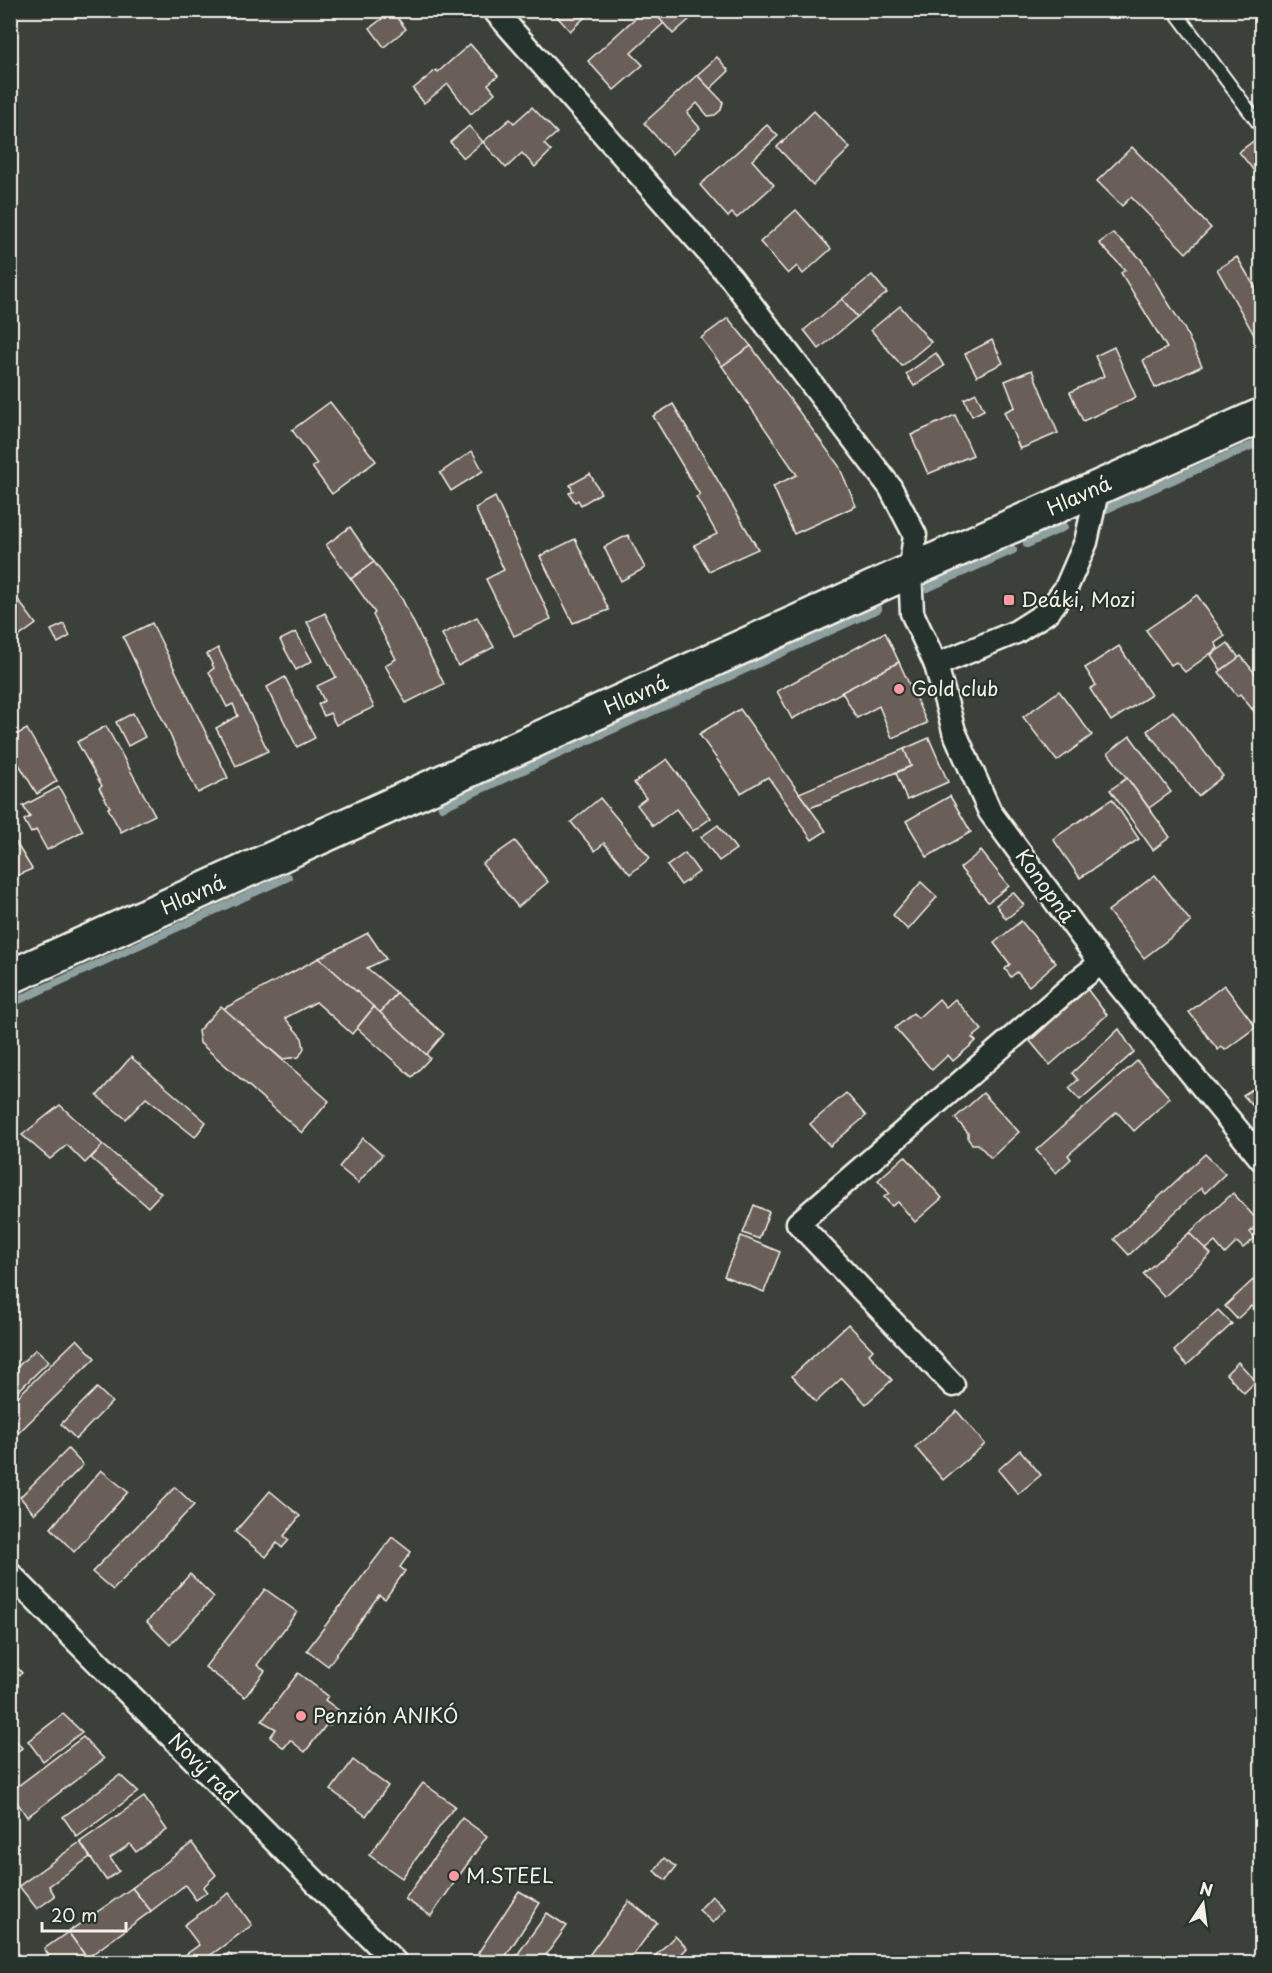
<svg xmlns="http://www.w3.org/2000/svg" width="1272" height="1973" font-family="'Playpen Sans',sans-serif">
<rect width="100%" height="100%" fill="#3b403a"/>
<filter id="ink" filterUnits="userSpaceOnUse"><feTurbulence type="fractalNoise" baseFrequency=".0167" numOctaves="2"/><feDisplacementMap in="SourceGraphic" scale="12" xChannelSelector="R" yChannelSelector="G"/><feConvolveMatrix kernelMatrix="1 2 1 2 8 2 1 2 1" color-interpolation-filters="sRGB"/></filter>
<g filter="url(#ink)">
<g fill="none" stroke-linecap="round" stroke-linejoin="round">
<!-- stream -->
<g stroke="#8fa0a1" stroke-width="8">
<path d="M1104,510l158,-69"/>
<path d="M1027,544l37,-17"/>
<path d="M927,588l86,-38"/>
<path d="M442,807l436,-198"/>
<path d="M10,1004l278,-127"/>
</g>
</g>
<!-- building -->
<g fill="#6b5f59" stroke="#f4f1e8" stroke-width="1.5">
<path d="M551,10h42l-23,21z"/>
<path d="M644,10h8l12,13 -33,30 12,12 -29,25 -26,-29z"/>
<path d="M652,10h32l7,8 -18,16z"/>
<path d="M392,11l14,18 -22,18 -14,-19z"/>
<path d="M470,44l28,32 -10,8 7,9 -24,21 -23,-30 -24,19 -11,-14 23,-19 2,2z"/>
<path d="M717,57l12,14 -19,18 -13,-14z"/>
<path d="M697,75l26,27 -2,8 -6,5 -7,1 -11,-13 -10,10 13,15 -28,26 -28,-31z"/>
<path d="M532,107l25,26 -13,11 7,7 -16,16 -13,-14 -16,15 -23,-26 27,-23 4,4z"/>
<path d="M814,111l36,37 -37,37 -36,-38z"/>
<path d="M767,125l11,11 -26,24 22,25 -37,33 -5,-5 -4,4 -28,-32z"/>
<path d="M469,126l14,16 -19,16 -14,-16z"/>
<path d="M1256,139l6,7v35l-23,-29z"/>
<path d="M1132,147l79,81 -25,25 -55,-56 -9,9 -25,-25z"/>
<path d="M796,210l35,39 -28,25 -6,-8 -9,8 -28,-32z"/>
<path d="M1113,233l28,26 43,69 18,38 -47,22 -12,-28 24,-12 -46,-75 4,-3 -26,-27z"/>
<path d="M1237,257l25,42v39l-5,2 -40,-71z"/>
<path d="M872,275l15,18 -30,24 -15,-18z"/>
<path d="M842,299l15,18 -38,32 -15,-19z"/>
<path d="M900,306l31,36 -29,24 -31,-36z"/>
<path d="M728,318l23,28 -29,20 -21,-28z"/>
<path d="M992,340l11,23 -26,13 -12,-22z"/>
<path d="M751,346l88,120 17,40 -62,28 -21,-48 24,-11 -75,-109z"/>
<path d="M1114,347l22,50 -53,24 -13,-29 34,-16 -9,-20z"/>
<path d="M936,353l8,13 -30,20 -8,-12z"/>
<path d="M1032,370l26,63 -38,16 -16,-37 11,-5 -10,-26z"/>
<path d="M976,393l8,17 -12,6 -8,-17z"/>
<path d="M330,402l46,59 -44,33 -20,-27 5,-3 -25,-34z"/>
<path d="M673,404l85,145 -49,22 -15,-26 23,-11 -21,-37 4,-2 -47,-79z"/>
<path d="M955,415l18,40 -45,19 -17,-39z"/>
<path d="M472,451l11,20 -32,20 -11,-18z"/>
<path d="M590,474l11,19 -20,12 -3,-5 -3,2 -6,-9 4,-2 -3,-6z"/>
<path d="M495,497l56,122 -37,17 -28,-57 18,-9 -29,-62z"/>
<path d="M350,527l24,35 -23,17 -25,-34z"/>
<path d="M628,535l17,33 -24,13 -17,-34z"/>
<path d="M575,539l34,71 -36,13 -33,-67z"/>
<path d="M374,562l28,37 42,85 -38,19 -21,-38 11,-6 -23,-44 2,-2 -24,-34z"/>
<path d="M10,589l26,35 -26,19z"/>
<path d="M1197,595l28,41 -10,7 3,5 -33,24 -9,-10 -5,3 -25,-35z"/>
<path d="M325,613l49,94 -38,18 -6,-12 -6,3 -6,-12 6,-3 -7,-15 19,-9 -29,-55z"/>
<path d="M477,617l17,30 -36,19 -16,-32z"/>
<path d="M152,623l76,155 -30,15 -75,-156z"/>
<path d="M64,624l6,12 -12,7 -7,-13z"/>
<path d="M296,632l16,29 -16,9 -16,-30z"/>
<path d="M885,632l14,30 -107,57 -15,-28z"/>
<path d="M1228,643l11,15 -18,12 -10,-15z"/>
<path d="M1119,646l32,49 -40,26 -21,-32 6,-4 -11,-17z"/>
<path d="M218,648l50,103 -32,15 -20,-38 22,-12 -5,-12 -6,3 -18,-35 5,-4 -7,-14z"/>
<path d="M1241,656l21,26v20l-10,7 -12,-15 -3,2 -18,-24z"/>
<path d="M899,662l28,61 -35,15 -13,-32 -22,12 -15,-26z"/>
<path d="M285,677l30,61 -18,9 -30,-60z"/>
<path d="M1059,691l33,44 -35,26 -34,-44z"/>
<path d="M1262,702v20l-10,-13z"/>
<path d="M740,709l86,122 -14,9 -44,-63 -27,16 -42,-59z"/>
<path d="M1173,711l50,65 -25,20 -51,-65z"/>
<path d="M133,713l12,24 -17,9 -12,-24z"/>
<path d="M106,726l49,89 -34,17 -13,-24 2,-1 -11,-19 3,-2 -25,-44z"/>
<path d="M27,729l30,52 -20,13 -20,-33 -7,4v-27z"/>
<path d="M1130,736l41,56 -22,16 -41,-55z"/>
<path d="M929,738l19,44 -41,18 -11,-27 15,-7 -7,-17z"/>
<path d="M904,749l7,17 -101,42 -11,-15z"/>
<path d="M667,759l44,59 -18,13 -17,-22 -23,17 -16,-21 9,-7 -12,-15z"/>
<path d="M1127,778l43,59 -17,13 -43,-60z"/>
<path d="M59,787l24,44 -36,19 -11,-20 -5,3 -7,-13 6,-3 -7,-11z"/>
<path d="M950,796l21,36 -44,25 -21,-36z"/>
<path d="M600,798l50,60 -20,16 -26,-31 -9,8 -24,-29z"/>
<path d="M1112,799l27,40 -59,39 -27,-39z"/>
<path d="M718,825l18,24 -17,12 -18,-24z"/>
<path d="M10,833l22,36 -22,10z"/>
<path d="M515,841l33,41 -30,25 -36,-43z"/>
<path d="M981,851l28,35 -21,16 -28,-34z"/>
<path d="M685,853l14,19 -18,13 -14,-19z"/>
<path d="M1155,875l36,47 -47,36 -36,-47z"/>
<path d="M921,882l16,15 -29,33 -15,-15z"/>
<path d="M1013,892l11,13 -18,14 -10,-14z"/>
<path d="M1021,921l35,42 -27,23 -12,-14 -6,5 -6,-8 5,-5 -16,-21z"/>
<path d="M368,933l18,26 -19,9 30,25 -17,20 -61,-55z"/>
<path d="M319,958l55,49 -22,27 -36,-32 -31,16 17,20 2,10 -5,9 -17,2 -59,-50z"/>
<path d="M1224,985l32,42 -31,23 -3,-3 -4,3 -29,-38z"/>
<path d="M1087,989l20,26 -57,50 -20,-24z"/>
<path d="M397,993l47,41 -18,21 -46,-42z"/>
<path d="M939,999l7,8 9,-8 27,31 -10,8 4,3 -23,20 -5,-6 -16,15 -37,-42 18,-15 5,5z"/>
<path d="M221,1006l108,95 -27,32 -102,-90 -2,-12z"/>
<path d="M374,1007l56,51 -18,19 -55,-49z"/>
<path d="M1119,1029l15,23 -54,48 -11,-12 9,-8 -6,-7z"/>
<path d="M131,1057l75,65 -11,15 -49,-39 -20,21 -29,-23z"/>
<path d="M1137,1061l33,37 -36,33 -17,-19 -49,43 3,4 -15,14 -20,-23z"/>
<path d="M1262,1083v33l-19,-21z"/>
<path d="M846,1093l20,23 -36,30 -20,-22z"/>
<path d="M983,1093l36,39 -28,26 -13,-14h-6l-4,-5v-6l-13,-15z"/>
<path d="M60,1105l43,40 -18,18 -18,-18 -17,14 -28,-24z"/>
<path d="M363,1138l19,17 -24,28 -19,-16z"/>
<path d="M103,1145l58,48 -13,14 -57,-49z"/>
<path d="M1205,1154l20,20 -20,19 -4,-5 -72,67 -15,-16z"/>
<path d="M905,1156l37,42 -27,24 -17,-20 -6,4 -8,-9 5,-4 -11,-13z"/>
<path d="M1233,1193l26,29 -9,10 5,6 -12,10 -6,-6 -12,12 -10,-12 -10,8 -16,-17z"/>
<path d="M754,1205l15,7 -10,27 -16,-6z"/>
<path d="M1189,1233l22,21 -47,43 -21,-23z"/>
<path d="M741,1236l39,16 -16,40 -40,-16z"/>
<path d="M1253,1280l9,10v18l-6,4 -5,-6 -14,13 -12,-13z"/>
<path d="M1218,1310l14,14 -45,41 -13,-14z"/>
<path d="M848,1324l25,26 -4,4 23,26 -26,24 -24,-26 -26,24 -24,-26z"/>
<path d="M77,1339l18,19 -85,83v-37z"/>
<path d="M36,1349l13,12 -39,38v-28h3z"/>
<path d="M1238,1362l18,19 -12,12 -18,-19z"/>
<path d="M97,1388l15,14 -36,37 -15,-15z"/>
<path d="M957,1411l28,33 -42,36 -28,-33z"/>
<path d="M68,1449l15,16 -49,49 -14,-17z"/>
<path d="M1020,1450l21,25 -23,19 -20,-24z"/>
<path d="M101,1470l27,22 -54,60 -23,-24z"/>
<path d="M175,1487l19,18 -81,85 -21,-18z"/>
<path d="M270,1491l30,25 -16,20 5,4 -7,8 -5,-5 -11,14 -31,-25z"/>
<path d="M392,1537l19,15 -11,15 5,4 -20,28 -6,-4 -51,71 -21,-16z"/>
<path d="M190,1574l24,23 -44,48 -23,-23z"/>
<path d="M265,1589l32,23 -40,53 8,6 -20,26 -40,-30z"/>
<path d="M10,1659l12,14 -12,9z"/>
<path d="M298,1673l30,23 -3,4 16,12 -12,14 -2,-2 -22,28 -15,-12 -6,8 -14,-11 6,-8 -14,-8z"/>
<path d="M63,1714l19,18 -39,29 -15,-20z"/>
<path d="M10,1732l12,16 -12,9z"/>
<path d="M83,1737l21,22 -77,58 -17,-25z"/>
<path d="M353,1760l35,26 -22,30 -35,-26z"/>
<path d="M120,1775l18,17 -61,45 -14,-20z"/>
<path d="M423,1783l32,23 -53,72 -33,-23z"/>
<path d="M144,1797l23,33 -31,22 -6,-8 -20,14 9,13 -13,9 -26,-38z"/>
<path d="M462,1818l25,18 -56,80 -26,-17z"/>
<path d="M80,1842l10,15 -41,29 6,10 -18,13 -18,-23z"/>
<path d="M192,1843l24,32 -13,12 4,5 -11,8 -11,-15 -34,26 -19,-23z"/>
<path d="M664,1858l12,9 -10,13 -12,-9z"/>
<path d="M132,1888l19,23 -64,47 -19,-26z"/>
<path d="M519,1891l21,12 -38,59h-12l-12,-9z"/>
<path d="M229,1893l23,32 -51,37h-26l24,-17 -15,-20z"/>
<path d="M712,1896l14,13 -13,14 -14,-13z"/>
<path d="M629,1901l28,22 -29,39h-44z"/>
<path d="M547,1913l20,13 -24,33 5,3h-36z"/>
<path d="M68,1932l19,26 -7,4h-26l-10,-13z"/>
<path d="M675,1936l12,12 -13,14h-25z"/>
<path d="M229,1953l7,9h-21z"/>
</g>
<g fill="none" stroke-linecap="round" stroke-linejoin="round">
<defs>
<path id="lane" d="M1174,10l88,118"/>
<g id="street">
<path d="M494,10l237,268 159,209 25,48 -5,36 2,42 24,52 18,66 36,81 111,151 161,197"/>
<path d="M936,665l80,-33 33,-21 17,-23 20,-46 12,-55"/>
<path d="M953,1385l-155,-162 281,-243 22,-17"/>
<path d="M10,1574l385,388"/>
</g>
<path id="secondary" d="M10,977l900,-406 352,-156"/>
</defs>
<!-- lane casing -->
<use href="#lane" stroke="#f4f1e8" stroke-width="16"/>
<!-- street casing -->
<use href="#street" stroke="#f4f1e8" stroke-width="27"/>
<!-- secondary casing -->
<use href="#secondary" stroke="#f4f1e8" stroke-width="38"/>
<!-- lane -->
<use href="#lane" stroke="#26332d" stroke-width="12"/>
<!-- street -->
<use href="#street" stroke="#26332d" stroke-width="22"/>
<!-- secondary -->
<use href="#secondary" stroke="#26332d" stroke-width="33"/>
</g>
</g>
<!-- markers -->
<g fill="#ff9aa2" stroke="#26332d" stroke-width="2">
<rect x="1003" y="594" width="12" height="12" rx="3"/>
<circle cx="899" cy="689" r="6"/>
<circle cx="301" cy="1716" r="6"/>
<circle cx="454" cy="1876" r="6"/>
</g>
<g text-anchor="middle" stroke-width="4.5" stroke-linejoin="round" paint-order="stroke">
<!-- street labels -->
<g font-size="20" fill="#f4f1e8" stroke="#26332d">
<text transform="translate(1079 496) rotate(-24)" y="7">Hlavná</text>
<text transform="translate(636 695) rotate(-24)" y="7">Hlavná</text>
<text transform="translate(1045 886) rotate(54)" y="7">Konopná</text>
<text transform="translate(193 895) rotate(-24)" y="7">Hlavná</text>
<text transform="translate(203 1768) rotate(45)" y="7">Nový rad</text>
</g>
<!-- poi labels -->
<g font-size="20" fill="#f4f1e8" stroke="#26332d" text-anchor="start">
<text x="1021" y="607">Deáki, Mozi</text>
<text x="911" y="696">Gold club</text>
<text x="313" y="1723">Penzión ANIKÓ</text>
<text x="466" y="1883">M.STEEL</text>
</g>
</g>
<!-- margin -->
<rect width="1272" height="1973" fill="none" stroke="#26332d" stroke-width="36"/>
<rect x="18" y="18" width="1236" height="1937" fill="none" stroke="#f4f1e8" stroke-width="2" filter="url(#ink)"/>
<!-- north arrow -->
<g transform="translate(1203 1904) rotate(13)" stroke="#26332d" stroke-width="4.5" paint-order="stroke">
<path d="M0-4.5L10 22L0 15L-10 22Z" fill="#f4f1e8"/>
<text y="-9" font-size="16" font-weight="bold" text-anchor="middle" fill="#f4f1e8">N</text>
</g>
<!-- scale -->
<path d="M42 1922v9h84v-9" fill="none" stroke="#f4f1e8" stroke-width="3"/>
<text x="51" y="1922" font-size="18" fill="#f4f1e8" stroke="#26332d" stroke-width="4.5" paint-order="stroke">20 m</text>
</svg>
